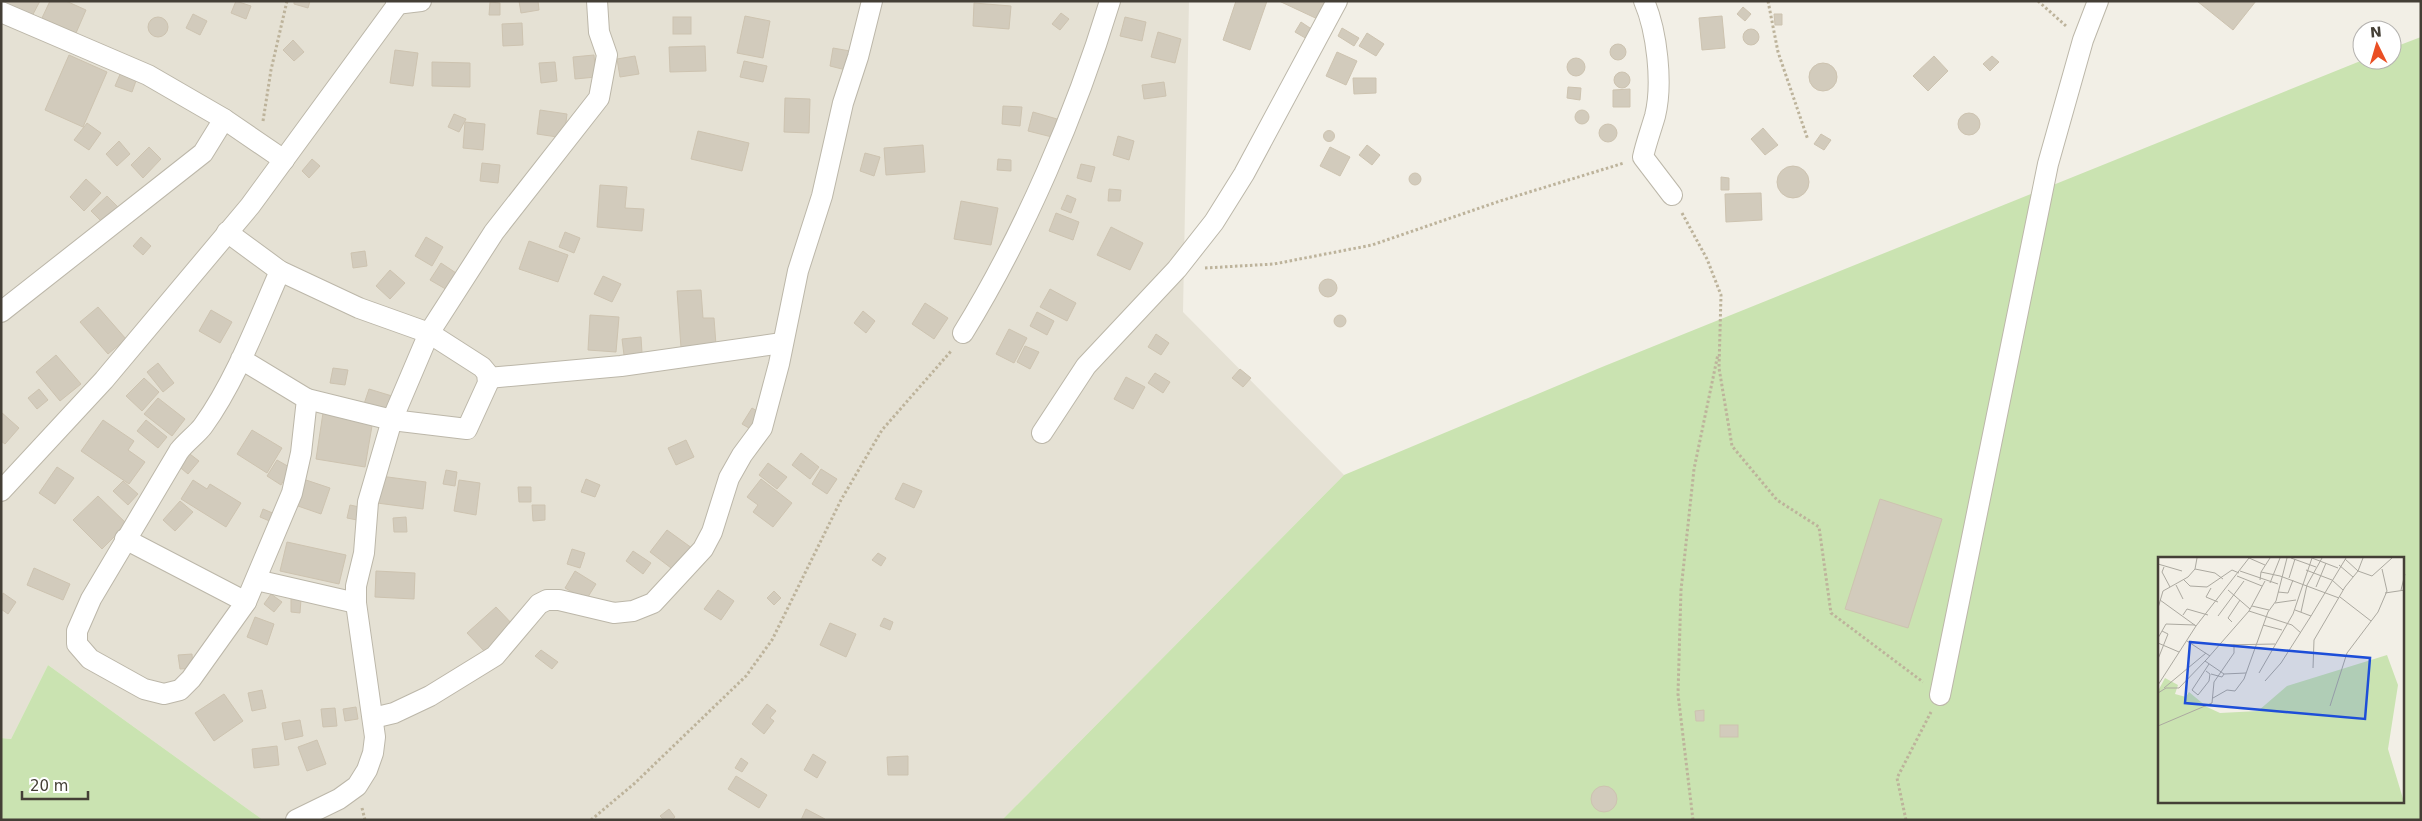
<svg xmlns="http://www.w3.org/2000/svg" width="2422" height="821" font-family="'DejaVu Sans',sans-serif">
<rect width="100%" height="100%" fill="#f2efe6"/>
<!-- residential -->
<path fill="#e5e1d4" d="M1,1h1188l-6,311 161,163 -342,345h-739l-215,-155 -37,74 -10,-1z"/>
<!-- green -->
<g fill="#cae3b1" fill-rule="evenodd">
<path d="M2421,37v783h-1419l342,-345 258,-108 761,-307h29v-12zM2160,558h243v244h-243z"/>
<path d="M48,665l215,155h-262v-82l10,1z"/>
</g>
<!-- building -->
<g fill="#d2cbbc" stroke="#cdc3b0">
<path d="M1,1h39l-9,17z"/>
<path d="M50,1h16l20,9 -10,23 -34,-15z"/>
<path d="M236,1l15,5 -5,13 -15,-6z"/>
<path d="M294,1h16l-2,7 -14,-4z"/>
<path d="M519,1h19l1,9 -18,3z"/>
<path d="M1236,1h31l-17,49 -27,-10z"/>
<path d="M1279,1h52l-7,21z"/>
<path d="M2197,1h59l-23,29z"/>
<path d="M490,2l10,1v12h-11z"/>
<path d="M974,3l37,3 -2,23 -36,-3z"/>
<path d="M1743,7l8,7 -6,7 -8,-7z"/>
<path d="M1061,13l8,6 -9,11 -8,-6z"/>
<path d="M193,14l14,7 -7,14 -14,-7z"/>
<path d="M1774,14h8v11h-7z"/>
<path d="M745,16l25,5 -7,37 -26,-5z"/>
<path d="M1722,16l3,32 -23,2 -3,-32z"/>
<circle cx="158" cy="27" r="10"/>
<rect x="673" y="17" width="18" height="17"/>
<path d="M1125,17l21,5 -4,19 -22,-5z"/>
<path d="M1301,22l12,8 -6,9 -12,-7z"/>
<path d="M522,23l1,22 -20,1 -1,-22z"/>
<path d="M1342,28l17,10 -5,8 -16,-10z"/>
<circle cx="1751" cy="37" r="8"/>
<path d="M1158,32l23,7 -6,24 -24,-6z"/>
<path d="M1367,33l17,11 -8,12 -17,-10z"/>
<path d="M293,40l11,12 -10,9 -11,-11z"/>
<circle cx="1618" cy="52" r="8"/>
<path d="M705,46l1,25 -36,1 -1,-25z"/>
<path d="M833,48l17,3 -4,19 -16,-4z"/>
<path d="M395,50l23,3 -5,33 -23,-3z"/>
<path d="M1337,52l20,9 -11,24 -20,-9z"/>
<path d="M69,55l38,17 -24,55 -38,-17z"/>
<path d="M594,55l2,22 -21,2 -2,-22z"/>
<path d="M635,56l4,18 -19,3 -3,-18z"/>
<path d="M1934,56l14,15 -20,20 -15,-15z"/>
<path d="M1992,56l7,6 -9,9 -7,-7z"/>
<circle cx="1576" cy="67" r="9"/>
<path d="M744,61l23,5 -4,16 -23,-5z"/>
<path d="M432,62l38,1v24l-38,-1z"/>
<path d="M555,62l2,19 -16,2 -2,-20z"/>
<circle cx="1823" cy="77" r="14"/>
<circle cx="1622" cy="80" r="8"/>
<path d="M121,72l16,6 -5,14 -17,-6z"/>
<path d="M1353,78h23v15l-22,1z"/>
<path d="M1164,82l2,14 -22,3 -2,-14z"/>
<path d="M1568,87l13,1 -1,12 -13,-2z"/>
<path d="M1630,89v18h-17v-17z"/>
<path d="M785,98l25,1 -1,34 -25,-1z"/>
<path d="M1003,106l19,1 -2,19 -18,-2z"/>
<circle cx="1582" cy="117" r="7"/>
<path d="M540,110l27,4 -3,24 -27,-4z"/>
<path d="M1033,112l24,7 -5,18 -24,-6z"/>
<circle cx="1969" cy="124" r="11"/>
<path d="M454,114l12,5 -7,13 -11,-5z"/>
<path d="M465,122l20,2 -2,26 -20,-2z"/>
<path d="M87,123l14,10 -12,17 -15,-10z"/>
<circle cx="1608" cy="133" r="9"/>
<path d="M1763,128l15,17 -13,10 -14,-16z"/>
<circle cx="1329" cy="136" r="5.5"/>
<path d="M698,131l51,12 -7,28 -51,-12z"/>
<path d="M1821,134l10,6 -7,10 -10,-6z"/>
<path d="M1118,136l16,5 -5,19 -16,-5z"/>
<path d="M119,141l11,13 -13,12 -11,-12z"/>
<path d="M923,145l2,27 -39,3 -2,-27z"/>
<path d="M1367,145l13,10 -8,10 -13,-10z"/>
<path d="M149,147l12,12 -18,19 -12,-13z"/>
<path d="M1330,147l20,10 -10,19 -20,-10z"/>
<path d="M865,153l15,4 -6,19 -14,-5z"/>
<path d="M312,159l8,7 -11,12 -7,-7z"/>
<path d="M998,159l13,1v11l-14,-1z"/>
<path d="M482,163l18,2 -2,18 -18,-2z"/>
<path d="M1081,164l14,3 -4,15 -14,-4z"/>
<circle cx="1793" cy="182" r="16"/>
<circle cx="1415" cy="179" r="6"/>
<path d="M1721,177l8,1v12h-8z"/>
<path d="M86,179l15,14 -17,18 -14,-14z"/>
<path d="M600,185l27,2 -2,21 19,1 -2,22 -45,-4z"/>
<path d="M1109,189l12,1 -1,11h-12z"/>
<path d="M1761,193l1,27 -36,2 -1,-28z"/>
<path d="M1067,195l9,4 -5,14 -10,-4z"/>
<path d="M107,196l12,12 -16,15 -12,-12z"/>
<path d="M961,201l37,7 -7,37 -37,-6z"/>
<path d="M1056,213l23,9 -6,18 -24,-9z"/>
<path d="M1111,227l32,16 -13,27 -33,-15z"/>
<path d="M565,232l15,6 -6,15 -15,-6z"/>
<path d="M141,237l10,9 -8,9 -10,-9z"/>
<path d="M426,237l17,10 -11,19 -17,-10z"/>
<path d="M529,241l39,14 -10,27 -39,-13z"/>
<path d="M365,251l2,15 -14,2 -2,-15z"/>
<path d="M441,263l18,12 -10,16 -19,-11z"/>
<path d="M390,270l15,13 -15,16 -14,-13z"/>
<path d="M603,276l18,8 -9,18 -18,-8z"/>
<circle cx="1328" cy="288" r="9"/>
<path d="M1050,289l26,14 -9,18 -27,-14z"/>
<path d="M701,290l2,28h11l2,27 -35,3 -4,-57z"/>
<path d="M925,303l23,15 -14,21 -22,-15z"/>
<path d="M98,307l28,32 -18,15 -28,-32z"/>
<path d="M211,310l21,12 -12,21 -21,-12z"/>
<path d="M863,311l12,10 -9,12 -12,-10z"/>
<path d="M1037,312l17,9 -7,14 -17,-9z"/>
<circle cx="1340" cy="321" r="6"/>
<path d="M590,315l29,2 -3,35 -28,-2z"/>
<path d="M1009,329l18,9 -13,25 -18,-9z"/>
<path d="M1156,334l13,9 -8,12 -13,-8z"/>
<path d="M641,337l1,16 -18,2 -2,-16z"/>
<path d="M1025,346l14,6 -9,17 -13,-7z"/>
<path d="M56,355l25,29 -21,17 -24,-29z"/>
<path d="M158,363l16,20 -11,9 -16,-20z"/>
<path d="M333,368l15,2 -3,15 -15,-2z"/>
<path d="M1240,369l11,9 -8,9 -11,-9z"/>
<path d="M1155,373l15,9 -7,11 -15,-10z"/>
<path d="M1126,377l19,10 -12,22 -19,-10z"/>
<path d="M144,378l15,14 -17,19 -16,-15z"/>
<path d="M39,389l9,11 -11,9 -9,-11z"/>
<path d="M369,389l23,7 -6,18 -23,-7z"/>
<path d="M158,398l27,21 -13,17 -28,-22z"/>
<path d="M752,408l12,7 -10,16 -12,-7z"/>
<path d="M1,412l18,16 -14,16 -4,-3z"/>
<path d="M323,413l50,7 -8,47 -49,-8z"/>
<path d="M103,420l31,21 -6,9 17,12 -16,22 -48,-33z"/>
<path d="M146,420l21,17 -9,11 -21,-17z"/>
<path d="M252,430l30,18 -15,25 -30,-19z"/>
<path d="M686,440l8,17 -18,8 -8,-17z"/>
<path d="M186,451l13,10 -11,13 -12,-10z"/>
<path d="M801,453l18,14 -9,12 -18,-14z"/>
<path d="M277,460l14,8 -10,17 -14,-9z"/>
<path d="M768,463l19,14 -10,12 -18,-14z"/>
<path d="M57,467l17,11 -19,26 -16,-11z"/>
<path d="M821,469l16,10 -10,15 -15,-10z"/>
<path d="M446,470l11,2 -2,14 -12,-2z"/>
<path d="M380,476l46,6 -3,27 -46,-6z"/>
<path d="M303,479l27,9 -9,26 -26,-9z"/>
<path d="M586,479l14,6 -5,12 -14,-5z"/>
<path d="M761,479l31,24 -19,24 -20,-15 5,-7 -11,-8z"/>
<path d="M193,480l14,9 3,-5 31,19 -15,24 -45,-28z"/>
<path d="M459,480l21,3 -4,32 -22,-4z"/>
<path d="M123,481l15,13 -10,11 -15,-14z"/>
<path d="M903,483l19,8 -8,17 -19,-9z"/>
<path d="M518,487h13v15h-12z"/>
<path d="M98,496l29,28 -25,25 -29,-29z"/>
<path d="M1880,499l62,20 -34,109 -63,-19z"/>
<path d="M180,501l13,11 -18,19 -12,-11z"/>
<path d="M350,505l14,3 -2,13 -15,-3z"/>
<path d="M532,505h13v15l-12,1z"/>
<path d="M263,509l12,5 -3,8 -12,-5z"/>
<path d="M406,517l1,15h-13l-1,-14z"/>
<path d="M667,530l29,21 -17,23 -29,-22z"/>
<path d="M287,542l59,13 -7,29 -59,-13z"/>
<path d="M572,549l13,4 -5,15 -13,-4z"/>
<path d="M633,551l18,12 -8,11 -17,-13z"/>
<path d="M878,553l8,5 -5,8 -9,-6z"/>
<path d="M34,568l36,16 -7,16 -36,-15z"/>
<path d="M376,571l39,2 -1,26 -39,-2z"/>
<path d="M575,571l21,13 -10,16 -21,-12z"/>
<path d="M718,590l16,11 -13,19 -17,-11z"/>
<path d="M774,591l7,7 -7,7 -7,-7z"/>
<path d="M3,593l13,9 -8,12 -7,-5z"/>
<path d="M271,594l11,8 -8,10 -10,-8z"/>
<path d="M291,598l10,1 -1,14 -9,-1z"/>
<path d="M496,607l19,20 -29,26 -19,-20z"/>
<path d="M255,617l19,7 -7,21 -20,-8z"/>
<path d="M884,618l9,4 -3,8 -10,-4z"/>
<path d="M830,623l26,11 -10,23 -26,-12z"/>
<path d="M541,650l17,12 -6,7 -17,-13z"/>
<path d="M192,654l1,14 -13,1 -2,-14z"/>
<path d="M262,690l4,18 -14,3 -4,-18z"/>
<path d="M224,694l19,27 -29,20 -19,-28z"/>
<path d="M767,704l9,7 -6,7 4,3 -10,13 -12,-10z"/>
<path d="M356,707l2,12 -13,2 -2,-12z"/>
<path d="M335,708l2,18 -14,1 -2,-18z"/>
<path d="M1704,710v11h-8l-1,-10z"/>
<path d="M300,720l3,16 -18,4 -3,-17z"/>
<rect x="1720" y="725" width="18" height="12"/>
<path d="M317,740l9,24 -19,7 -9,-24z"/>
<path d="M277,746l2,19 -25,3 -2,-19z"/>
<path d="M813,754l13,8 -9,16 -13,-8z"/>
<path d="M908,756v19h-20l-1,-18z"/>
<path d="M741,758l7,5 -6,9 -7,-4z"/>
<path d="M736,776l31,19 -8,13 -31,-19z"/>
<circle cx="1604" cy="799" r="13"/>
<path d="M669,809l6,8 -3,3h-8l-4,-4z"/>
<path d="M806,809l19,10 -1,1h-23z"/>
</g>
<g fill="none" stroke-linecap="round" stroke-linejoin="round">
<defs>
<g id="minor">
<path d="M1644,1c13,30 19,83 11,115 -4,14 -9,27 -12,41l29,38"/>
<path d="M396,4l25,-3"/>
<path d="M1,12l147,63 76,44 60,41"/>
<path d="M227,232l53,39 79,37 70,25 53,34 5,6 1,10 -21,46 -75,-9 -85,-21"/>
<path d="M1,312l202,-159 21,-34"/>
<path d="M963,333c61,-99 113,-220 147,-332"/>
<path d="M241,359l66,40 -6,54 -9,40 -46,109 -55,77 -11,11 -16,4 -20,-5 -54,-30 -13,-15v-13l14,-32 88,-148c7,-9 18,-17 24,-25 32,-44 55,-105 77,-155"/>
<path d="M488,378l133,-12 161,-23"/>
<path d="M1042,433l44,-67 91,-97 37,-47 30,-48 93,-173"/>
<path d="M1,491l103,-111 146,-174 150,-205"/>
<path d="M125,539l121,63"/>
<path d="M256,580l100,23"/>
<path d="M1940,695l108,-531 35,-124 15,-39"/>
<path d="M373,718l21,-5 36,-17 65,-40 44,-52 8,-4h12l55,13 19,-2 20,-8 50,-54 9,-17 17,-54 13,-23 20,-27 17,-64 19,-93 24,-75 21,-93 15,-46 14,-56"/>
<path d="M296,820l43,-21 18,-13 10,-16 6,-17 2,-16 -19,-134v-17l8,-33 4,-51 24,-82 37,-87 65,-101 105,-134 8,-43 -8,-23 -2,-31"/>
</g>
</defs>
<!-- minor casing -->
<use href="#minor" stroke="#bcb7a9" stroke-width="22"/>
<!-- path -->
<g stroke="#bdb39b" stroke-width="3" stroke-dasharray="2.5 2.5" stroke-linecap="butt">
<path d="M1768,1l10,51 30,88"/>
<path d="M2038,1l28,25"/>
<path d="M263,121l8,-51 16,-69"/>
<path d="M1682,213l25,46 14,36 -2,73 13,78 45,54 42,27 12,86 92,69"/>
<path d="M1205,268l69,-4 98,-19 128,-44 124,-38"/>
<path d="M362,808l3,12"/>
<path d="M591,820l44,-37 111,-107 26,-36 69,-140 41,-70 70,-80"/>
<path d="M1693,820l-15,-126 3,-104 13,-121 24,-115"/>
<path d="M1906,820l-9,-42 34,-66"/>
</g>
<!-- minor -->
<use href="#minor" stroke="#fff" stroke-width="20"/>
</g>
<!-- overview -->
<g transform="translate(2158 557)">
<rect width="246" height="246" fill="#f2efe6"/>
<path d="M229,98l11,30 -10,64 16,53h-246v-111l7,-13 13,7 -3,9 11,3 3,-5 18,15 13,6 38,-2 29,-25z" fill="#cae3b1"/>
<path fill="none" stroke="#aca9a0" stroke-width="1" d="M91,1l16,7M133,1l25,9M154,1l26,10M187,2l13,12 5,-13M0,7l24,7M181,8l14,12M6,10l-2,5 8,15M37,12l20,4 8,6M148,13l26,10 11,10M82,14l38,13M103,15l9,-14M79,19l25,10M131,21l6,-19M26,23l6,6 17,1 25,-17 7,3M102,23l1,-8 19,4 59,22M112,26l10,-25M18,28l7,14M158,30l10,-24M53,31l-5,9 12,5M70,33l22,19M243,33l4,-16M120,35l10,1 5,-13M227,36l20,-3M182,40l31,24M2,43l36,26M117,46l21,-3M94,49l17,4M0,51l5,-17 25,-14 7,-8 2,-11M137,53l16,6 35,-58M91,54l43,14 9,8M143,55l6,-27 15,-27M25,58l4,-6 21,6M60,59l26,-35M74,65l-4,-4 12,-18M105,68l19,5M0,81l8,-14 29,1M29,84l23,15M0,86l21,9M64,88l53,-1M0,102l10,-25 -6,-3M47,104l19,13 -2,3 -11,-3M155,111l1,-28 31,-53 13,-16 14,5 20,-18M48,114l4,3 -1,7 -11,14 -6,-5 17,-26M101,116l34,-59 19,-56M66,117l22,-1M107,124l16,-18 30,-47M0,128l38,-59 53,-68M6,131l42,-35M0,136l8,-5h13l28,-29 42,-48 16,-30M55,141l14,-8 8,1 9,-12 24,-67 8,-11 11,-43M172,149l17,-53 31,-41 9,-21 -5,-22M0,169l54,-23 2,-21 20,-29v-9"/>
<path fill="#1d4ed8" fill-opacity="0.15" stroke="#1d4ed8" stroke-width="2.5" d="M32,85l180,16 -5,61 -180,-16z"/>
<rect width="246" height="246" fill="none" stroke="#443f36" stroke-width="2.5"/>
</g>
<!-- border -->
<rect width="2422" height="821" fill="none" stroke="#443f36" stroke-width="5"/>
<!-- north arrow -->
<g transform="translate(2377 45) rotate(355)"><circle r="24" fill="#ffffff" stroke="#b4b2af"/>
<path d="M0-4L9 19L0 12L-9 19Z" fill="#ea4f24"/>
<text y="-8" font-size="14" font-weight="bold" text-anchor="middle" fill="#443f36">N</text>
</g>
<!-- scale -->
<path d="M22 791v8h66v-8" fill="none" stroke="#443f36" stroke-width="2.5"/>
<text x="30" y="791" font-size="15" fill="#443f36" stroke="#ffffff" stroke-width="4" paint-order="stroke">20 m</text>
</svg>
